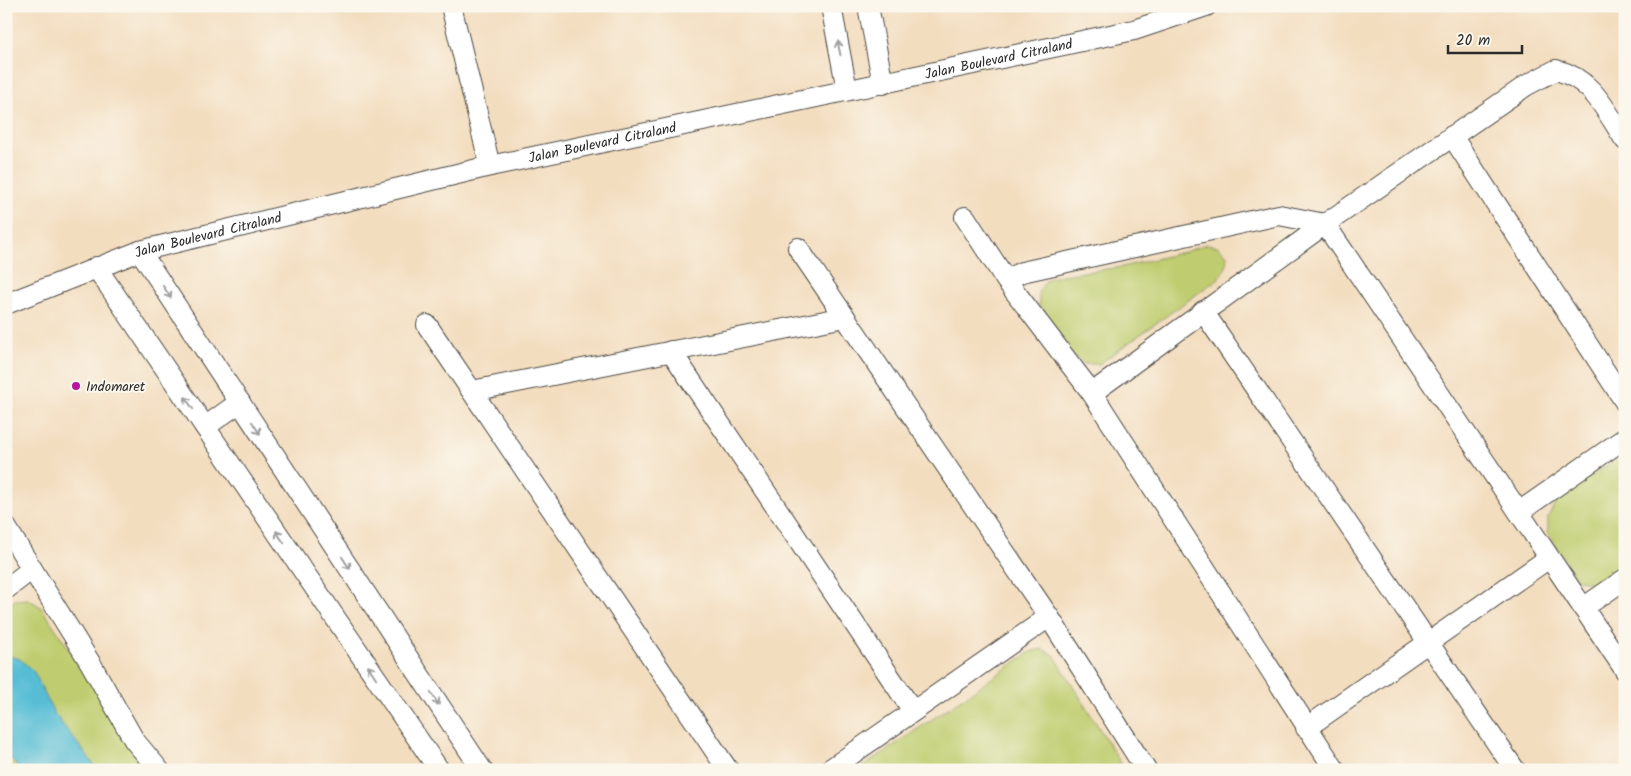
<svg xmlns="http://www.w3.org/2000/svg" width="1631" height="776" font-family="Kalam,sans-serif">
<rect width="100%" height="100%" fill="#fbf7ec"/>
<filter id="ink" filterUnits="userSpaceOnUse"><feTurbulence type="fractalNoise" baseFrequency=".02" numOctaves="2"/><feDisplacementMap in="SourceGraphic" scale="10" xChannelSelector="R" yChannelSelector="G"/><feConvolveMatrix kernelMatrix="1 2 1 2 8 2 1 2 1" color-interpolation-filters="sRGB"/></filter>
<filter id="wash" filterUnits="userSpaceOnUse"><feTurbulence type="fractalNoise" baseFrequency=".0096" numOctaves="4" result="noise"/><feDisplacementMap in="SourceGraphic" scale="20" xChannelSelector="R" yChannelSelector="G"/><feGaussianBlur stdDeviation="1.12" result="paint"/><feColorMatrix in="noise" values="0 0 0 0 0 0 0 0 0 0 0 0 0 0 0 0 0 1.4 0 .05"/><feComposite in="paint" operator="in"/></filter>
<g filter="url(#wash)">
<rect width="100%" height="100%" fill="#f3ddbf"/>
<!-- green -->
<g fill="#bfcd6f" stroke="#757c4d">
<path d="M1206,244l13,3 8,9 -1,11 -8,12 -119,85h-15l-12,-8 -33,-51v-14l8,-12 15,-4 60,-8 66,-16z"/>
<path d="M1625,453v113l-28,19 -22,-7 -27,-45v-16l10,-19z"/>
<path d="M28,599l13,8 109,163h-144v-163l9,-7z"/>
<path d="M1042,649l12,6 69,112 -1,3h-264l172,-118z"/>
</g>
<!-- water -->
<path fill="#57bdd5" stroke="#417480" d="M6,655l14,4 14,13 20,41 44,57h-78l-14,-18z"/>
</g>
<g filter="url(#ink)">
<g fill="none" stroke-linecap="round" stroke-linejoin="round">
<defs>
<g id="street">
<path d="M451,6l39,160"/>
<path d="M831,6l16,84"/>
<path d="M868,6l15,78"/>
<path d="M1452,136l173,266"/>
<path d="M965,217l41,63 86,113 243,377"/>
<path d="M798,248l251,369 97,153"/>
<path d="M140,251l342,519"/>
<path d="M96,267l343,503"/>
<path d="M1006,280l16,-8 257,-57 46,9 300,446"/>
<path id="s1" d="M6,304l134,-53 350,-85 644,-136 72,-24"/>
<path d="M1203,311l312,459"/>
<path d="M427,325l301,445"/>
<path d="M671,351l242,360"/>
<path d="M472,391l373,-74"/>
<path d="M1092,393l233,-169 202,-139 29,-15c37,9 49,40 69,70"/>
<path d="M205,427l35,-25"/>
<path d="M1519,512l106,-74"/>
<path d="M6,527l85,137 43,76 25,30"/>
<path d="M6,589l26,-20"/>
<path d="M1583,608l42,-29"/>
<path d="M1306,728l243,-170"/>
<path d="M829,770l220,-153"/>
</g>
</defs>
<!-- street casing -->
<use href="#street" stroke="#494641" stroke-width="22"/>
<!-- street -->
<use href="#street" stroke="#fff" stroke-width="20"/>
</g>
<!-- one-way arrows -->
<defs><path id="oneway-shaft" d="M-6 0H5M1.5-3L5.5 0L1.5 3" fill="none" stroke-width="1.6" stroke-linecap="round" stroke-linejoin="round" transform="scale(1.25)"/></defs>
<g stroke="#a0a0a0">
<use href="#oneway-shaft" transform="translate(839 48) rotate(-101)"/>
<use href="#oneway-shaft" transform="translate(167 292) rotate(57)"/>
<use href="#oneway-shaft" transform="translate(189 403) rotate(-124)"/>
<use href="#oneway-shaft" transform="translate(256 428) rotate(57)"/>
<use href="#oneway-shaft" transform="translate(280 537) rotate(-124)"/>
<use href="#oneway-shaft" transform="translate(346 563) rotate(57)"/>
<use href="#oneway-shaft" transform="translate(372 672) rotate(-124)"/>
<use href="#oneway-shaft" transform="translate(435 699) rotate(57)"/>
</g>
</g>
<!-- markers -->
<circle fill="#b5179e" stroke="#fbf7ec" stroke-width="2" cx="76" cy="386" r="5"/>
<g text-anchor="middle" stroke-width="4" stroke-linejoin="round" paint-order="stroke">
<!-- street labels -->
<g font-size="14" fill="#2b2b2b" stroke="#fbf7ec">
<text dy="5" stroke="none"><textPath href="#s1" startOffset="1024">Jalan Boulevard Citraland</textPath></text>
<text dy="5" stroke="none"><textPath href="#s1" startOffset="619">Jalan Boulevard Citraland</textPath></text>
<text dy="5" stroke="none"><textPath href="#s1" startOffset="214">Jalan Boulevard Citraland</textPath></text>
</g>
<!-- poi labels -->
<g font-size="14" fill="#2b2b2b" stroke="#fbf7ec" text-anchor="start">
<text x="86" y="391">Indomaret</text>
</g>
</g>
<!-- margin -->
<rect width="1631" height="776" fill="none" stroke="#fbf7ec" stroke-width="25"/>
<!-- scale -->
<path d="M1448 45v8h74v-8" fill="none" stroke="#2b2b2b" stroke-width="2.5"/>
<text x="1456" y="45" font-size="15" fill="#2b2b2b" stroke="#fbf7ec" stroke-width="4" paint-order="stroke">20 m</text>
</svg>
